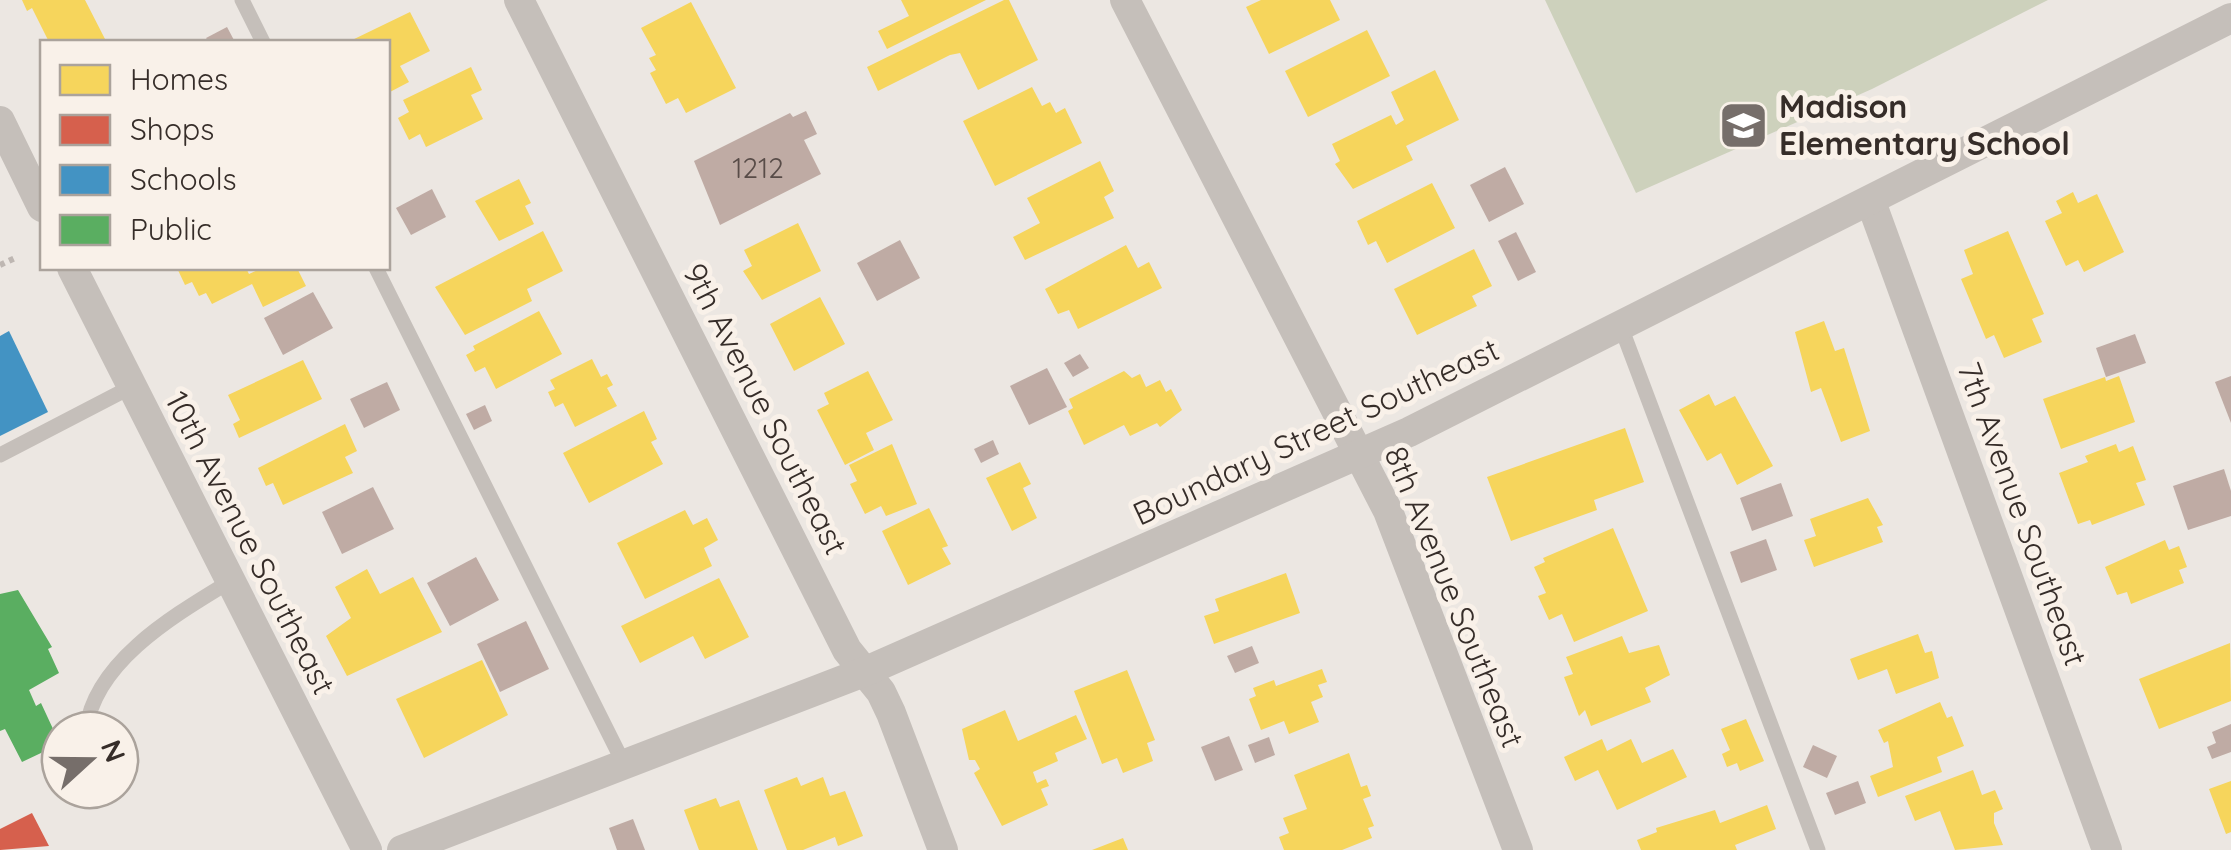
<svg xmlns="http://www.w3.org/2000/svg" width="2231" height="850" font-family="Quicksand,sans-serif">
<rect width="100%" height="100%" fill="#ece7e2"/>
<!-- green -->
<path fill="#cdd1bc" d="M1545,0h503l-176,89 -236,104z"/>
<!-- homes -->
<g fill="#f6d55c">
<path d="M22,0h63l20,39 -56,3 -17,-34 -5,3z"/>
<path d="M901,0h85l-99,49 -9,-18 31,-15z"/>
<path d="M1004,0h5l29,60 -60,30 -18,-37 -10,2 -72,36 -11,-24z"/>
<path d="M1261,0h69l10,20 -71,34 -23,-47z"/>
<path d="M691,2l45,86 -50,25 -8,-15 -12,6 -16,-31 6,-3 -7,-12 7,-3 -15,-27z"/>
<path d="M410,12l20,39 -30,15 9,16 -21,11v-51h-40z"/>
<path d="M1367,30l23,46 -82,41 -23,-46z"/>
<path d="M471,67l11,23 -11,5 12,24 -57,28 -6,-13 -11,6 -11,-22 11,-6 -6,-12z"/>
<path d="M1435,70l24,50 -53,26 7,14 -60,29 -18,-25 5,-3 -8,-17 59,-29 5,10 8,-5 -13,-28z"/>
<path d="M1032,87l10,19 8,-4 6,11 9,-5 17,35 -87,43 -32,-65z"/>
<path d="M1100,161l14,30 -10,6 10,21 -89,42 -12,-23 27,-14 -13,-25z"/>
<path d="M519,179l12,24 -6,3 9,18 -35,17 -24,-40z"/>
<path d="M1432,183l23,45 -68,35 -11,-22 -8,4 -11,-24z"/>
<path d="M2073,192l5,11 19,-9 27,58 -40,20 -6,-12 -12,6 -21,-45 17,-8 -6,-12z"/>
<path d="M798,223l23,48 -59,29 -19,-29 9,-5 -8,-16z"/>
<path d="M543,231l20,40 -36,18 5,12 -67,34 -30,-48z"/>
<path d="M2008,231l36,83 -12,5 10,23 -38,16 -10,-23 -8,4 -25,-60 12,-5 -9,-24z"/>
<path d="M1126,245l12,23 11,-6 13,26 -84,41 -9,-19 -11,4 -13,-25z"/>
<path d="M1474,249l18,37 -20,10 5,10 -60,29 -23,-46z"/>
<path d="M177,268h69l3,6 13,-6h35l9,18 -43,21 -11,-23 -40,20 -6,-11 -7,3 -7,-14 -7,3z"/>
<path d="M820,297l25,47 -51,27 -24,-47z"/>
<path d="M539,311l23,43 -66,35 -11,-22 -10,5 -9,-17 9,-5 -2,-4z"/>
<path d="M1824,321l11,30 9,-3 26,83 -29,11 -20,-54 -10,4 -16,-60z"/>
<path d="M592,359l9,18 6,-3 6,11 -6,3 10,18 -42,21 -12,-24 -8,4 -7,-15 7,-3 -5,-9z"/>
<path d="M303,360l19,39 -83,39 -6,-14 7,-4 -12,-25z"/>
<path d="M868,371l25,49 -27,13 8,17 -29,15 -28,-55 12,-6 -5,-11z"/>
<path d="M1124,371l8,7 8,-4 6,13 14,-7 6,12 5,-3 11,21 -22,17 -3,-4 -27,13 -6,-11 -40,20 -16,-34 5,-3 -4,-9z"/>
<path d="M2119,376l16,46 -74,27 -18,-50 62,-22 1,4z"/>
<path d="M1709,394l6,12 20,-10 38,70 -36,19 -16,-32 -14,8 -28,-51z"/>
<path d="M644,411l13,28 -6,3 12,22 -74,39 -26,-50z"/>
<path d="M345,424l12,27 -12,6 8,16 -70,32 -10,-22 -7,3 -8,-18z"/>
<path d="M1625,428l19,54 -50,18 3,10 -86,31 -24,-64z"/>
<path d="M892,444l25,60 -31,12 -5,-10 -16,8 -15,-30 7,-3 -8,-16z"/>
<path d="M2116,444l3,8 14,-6 13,34 -10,3 9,22 -53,20 -2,-5 -12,4 -19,-51 29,-11 -3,-6z"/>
<path d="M1020,462l11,22 -8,4 14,30 -25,13 -26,-53z"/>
<path d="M1868,498l15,27 -6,2 6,15 -69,25 -10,-27 12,-4 -6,-17z"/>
<path d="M929,508l19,38 -6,2 9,16 -43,21 -26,-54z"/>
<path d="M685,510l8,15 14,-7 11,22 -14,8 8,18 -67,33 -28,-56z"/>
<path d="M1613,528l35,83 -74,31 -12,-28 -13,6 -11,-24 8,-3 -12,-26 11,-5 -2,-4z"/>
<path d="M2165,540l4,10 10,-4 8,21 -8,3 5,13 -53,21 -4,-12 -10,3 -12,-28z"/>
<path d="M367,569l13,25 33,-17 29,55 -95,44 -21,-40 25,-18 -16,-31z"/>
<path d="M1286,573l14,40 -86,31 -10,-28 15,-5 -4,-12z"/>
<path d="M719,578l30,59 -44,22 -12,-23 -53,27 -19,-37z"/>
<path d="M1918,634l7,19 7,-2 7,27 -43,16 -9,-25 -29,11 -8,-21z"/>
<path d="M1622,636l7,17 30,-8 11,30 -25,13 6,14 -60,24 -6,-16 -6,6 -15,-39 9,-3 -7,-17z"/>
<path d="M2230,643l1,58 -72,28 -20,-50z"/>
<path d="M482,660l26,55 -84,43 -28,-59z"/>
<path d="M1322,669l5,13 -9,3 5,12 -12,5 8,20 -30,12 -5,-13 -23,9 -12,-31 7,-3 -3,-8 21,-8 2,6z"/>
<path d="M1127,670l28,70 -8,3 6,18 -30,12 -6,-15 -15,6 -28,-73z"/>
<path d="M1940,702l7,16 5,-2 12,30 -27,11 5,15 -64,25 -8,-21 23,-9 -5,-26 -4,2 -6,-13z"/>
<path d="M1005,710l13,31 58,-26 11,24 -32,14 3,8 -25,11 4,11 9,-4 3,7 -8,3 7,16 -46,21 -28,-53 6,-4 -5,-9h-6l-7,-31z"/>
<path d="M1746,719l18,42 -24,10 -3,-8 -10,4 -5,-13 8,-4 -9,-21z"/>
<path d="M1602,739l5,12 24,-12 11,24 31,-14 14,28 -70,33 -19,-40 -23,11 -11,-24z"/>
<path d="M1349,753l12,34 6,-2 4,11 -8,3 11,27 -6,2 4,10 -30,12h-58l-5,-13 10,-4 -6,-15 24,-9 -13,-34z"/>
<path d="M1973,770l9,25 13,-5 8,19 -9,4v10l9,22 -48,5 -15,-39 -25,10 -10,-25z"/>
<path d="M797,777l4,9 22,-9 7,19 15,-5 18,45 -25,10 -3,-9 -32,13h-16l-23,-60z"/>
<path d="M2231,781v51l-5,2 -17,-45z"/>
<path d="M716,798l4,9 19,-7 19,50h-59l-15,-40z"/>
<path d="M1767,805l9,24 -41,16 2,5h-96l-4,-10 20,-8 -1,-4 59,-18 5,13z"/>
<path d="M1123,838l5,12h-36z"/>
</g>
<!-- shops -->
<path fill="#d6604d" d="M32,813l17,33 -49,4v-21z"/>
<!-- schools -->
<path fill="#4393c3" d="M9,331l39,81 -48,24v-100z"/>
<!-- public -->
<path fill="#5aae61" d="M18,590l34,57 -4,2 11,24 -30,17 7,16 5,-3 19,41 -38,18 -17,-33 -5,2v-137z"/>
<!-- building -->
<g fill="#bfaba4">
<path d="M227,27l8,15h-26l-3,-4z"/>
<path d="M806,111l11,23 -13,6 17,34 -101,51 -26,-64 96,-48 3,4z"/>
<path d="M1505,167l19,37 -35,18 -19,-37z"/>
<path d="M432,189l14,28 -35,18 -15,-27z"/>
<path d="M1516,232l20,40 -18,9 -20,-40z"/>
<path d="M900,240l20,38 -43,23 -20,-38z"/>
<path d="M313,292l20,36 -50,27 -19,-37z"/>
<path d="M2135,334l11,29 -40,14 -10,-29z"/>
<path d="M1080,354l9,14 -16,9 -9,-14z"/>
<path d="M1047,368l20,39 -38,18 -19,-39z"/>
<path d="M2231,376v47l-16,-41z"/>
<path d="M387,382l13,28 -36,18 -14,-29z"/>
<path d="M485,405l7,16 -18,9 -8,-16z"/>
<path d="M993,440l6,14 -18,9 -7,-14z"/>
<path d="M2224,469l7,22v25l-43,14 -15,-44z"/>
<path d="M1781,483l12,33 -41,15 -12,-33z"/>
<path d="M373,487l21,42 -52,25 -20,-42z"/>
<path d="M1766,539l11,31 -36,13 -11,-31z"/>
<path d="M476,557l23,43 -49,26 -23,-43z"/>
<path d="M526,621l23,48 -49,23 -23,-48z"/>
<path d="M1252,646l7,17 -24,10 -8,-17z"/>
<path d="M2231,724v28l-19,7 -5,-12 9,-4 -4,-11z"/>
<path d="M1229,736l14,34 -28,11 -14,-34z"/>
<path d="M1269,737l6,18 -20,8 -7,-18z"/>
<path d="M1813,745l24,11 -10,22 -24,-11z"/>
<path d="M1858,781l8,22 -31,12 -9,-22z"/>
<path d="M633,819l12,31h-28l-8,-22z"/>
</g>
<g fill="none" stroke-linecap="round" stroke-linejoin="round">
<!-- path -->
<path stroke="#beb7b2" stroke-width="6" stroke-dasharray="5 5" stroke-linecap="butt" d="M0,265l15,-7"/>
<!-- lane -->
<g stroke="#c5bfba" stroke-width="15">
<path d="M242,0l21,42"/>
<path d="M376,268l249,498"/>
<path d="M1621,327l197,523"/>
<path d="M0,455l131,-68"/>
<path d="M86,730c9,-69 89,-115 143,-148"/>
</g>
<!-- street -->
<g stroke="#c5bfba" stroke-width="30">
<path d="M519,0l328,650 34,42 10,21 52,137"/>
<path d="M1125,0l263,511 130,339"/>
<path d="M0,121l42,86"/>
<path d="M1871,202l236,648"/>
<path d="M72,268l295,582"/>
<path d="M402,850l462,-178 545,-240 822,-414"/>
</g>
</g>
<!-- icons -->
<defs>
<symbol id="school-square" viewBox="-11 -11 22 22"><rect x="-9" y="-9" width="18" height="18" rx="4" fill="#766e6a" stroke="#f9f1e9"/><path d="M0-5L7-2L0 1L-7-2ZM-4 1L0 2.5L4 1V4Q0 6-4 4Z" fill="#fff"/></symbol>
</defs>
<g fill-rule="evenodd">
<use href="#school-square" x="1716" y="98" width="55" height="55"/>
</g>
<g text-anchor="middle" stroke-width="10" stroke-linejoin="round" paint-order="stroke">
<!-- number labels -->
<g font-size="28" fill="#584c48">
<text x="758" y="178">1212</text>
</g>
<!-- poi labels -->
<g font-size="32" font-weight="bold" fill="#362d29" stroke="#f9f1e9" text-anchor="start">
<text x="1779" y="118">Madison<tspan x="1779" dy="37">Elementary School</tspan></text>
</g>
<!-- street labels -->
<g font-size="32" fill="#362d29" stroke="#f9f1e9">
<text transform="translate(765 409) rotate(63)" y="11">9th Avenue Southeast</text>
<text transform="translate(1316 432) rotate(-25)" y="11">Boundary Street Southeast</text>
<text transform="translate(2022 514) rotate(70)" y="11">7th Avenue Southeast</text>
<text transform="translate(250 543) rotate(63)" y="11">10th Avenue Southeast</text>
<text transform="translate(1454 597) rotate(68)" y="11">8th Avenue Southeast</text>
</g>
</g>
<!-- legend -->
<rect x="40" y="40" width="350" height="230" fill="#f9f1e9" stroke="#aba39c" stroke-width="2.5"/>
<rect x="60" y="65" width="50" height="30" fill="#f6d55c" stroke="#aba39c" stroke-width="2.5"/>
<text x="130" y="90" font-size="30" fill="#362d29">Homes</text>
<rect x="60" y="115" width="50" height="30" fill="#d6604d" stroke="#aba39c" stroke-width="2.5"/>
<text x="130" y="140" font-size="30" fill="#362d29">Shops</text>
<rect x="60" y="165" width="50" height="30" fill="#4393c3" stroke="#aba39c" stroke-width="2.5"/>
<text x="130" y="190" font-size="30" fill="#362d29">Schools</text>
<rect x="60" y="215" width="50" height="30" fill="#5aae61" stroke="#aba39c" stroke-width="2.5"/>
<text x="130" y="240" font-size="30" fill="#362d29">Public</text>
<!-- north arrow -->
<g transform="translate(90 760) rotate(69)"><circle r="48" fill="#f9f1e9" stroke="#aba39c" stroke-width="2.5"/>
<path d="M0-8L18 38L0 25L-18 38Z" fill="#766e6a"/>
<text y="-15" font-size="28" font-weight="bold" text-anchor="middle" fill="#362d29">N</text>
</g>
</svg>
